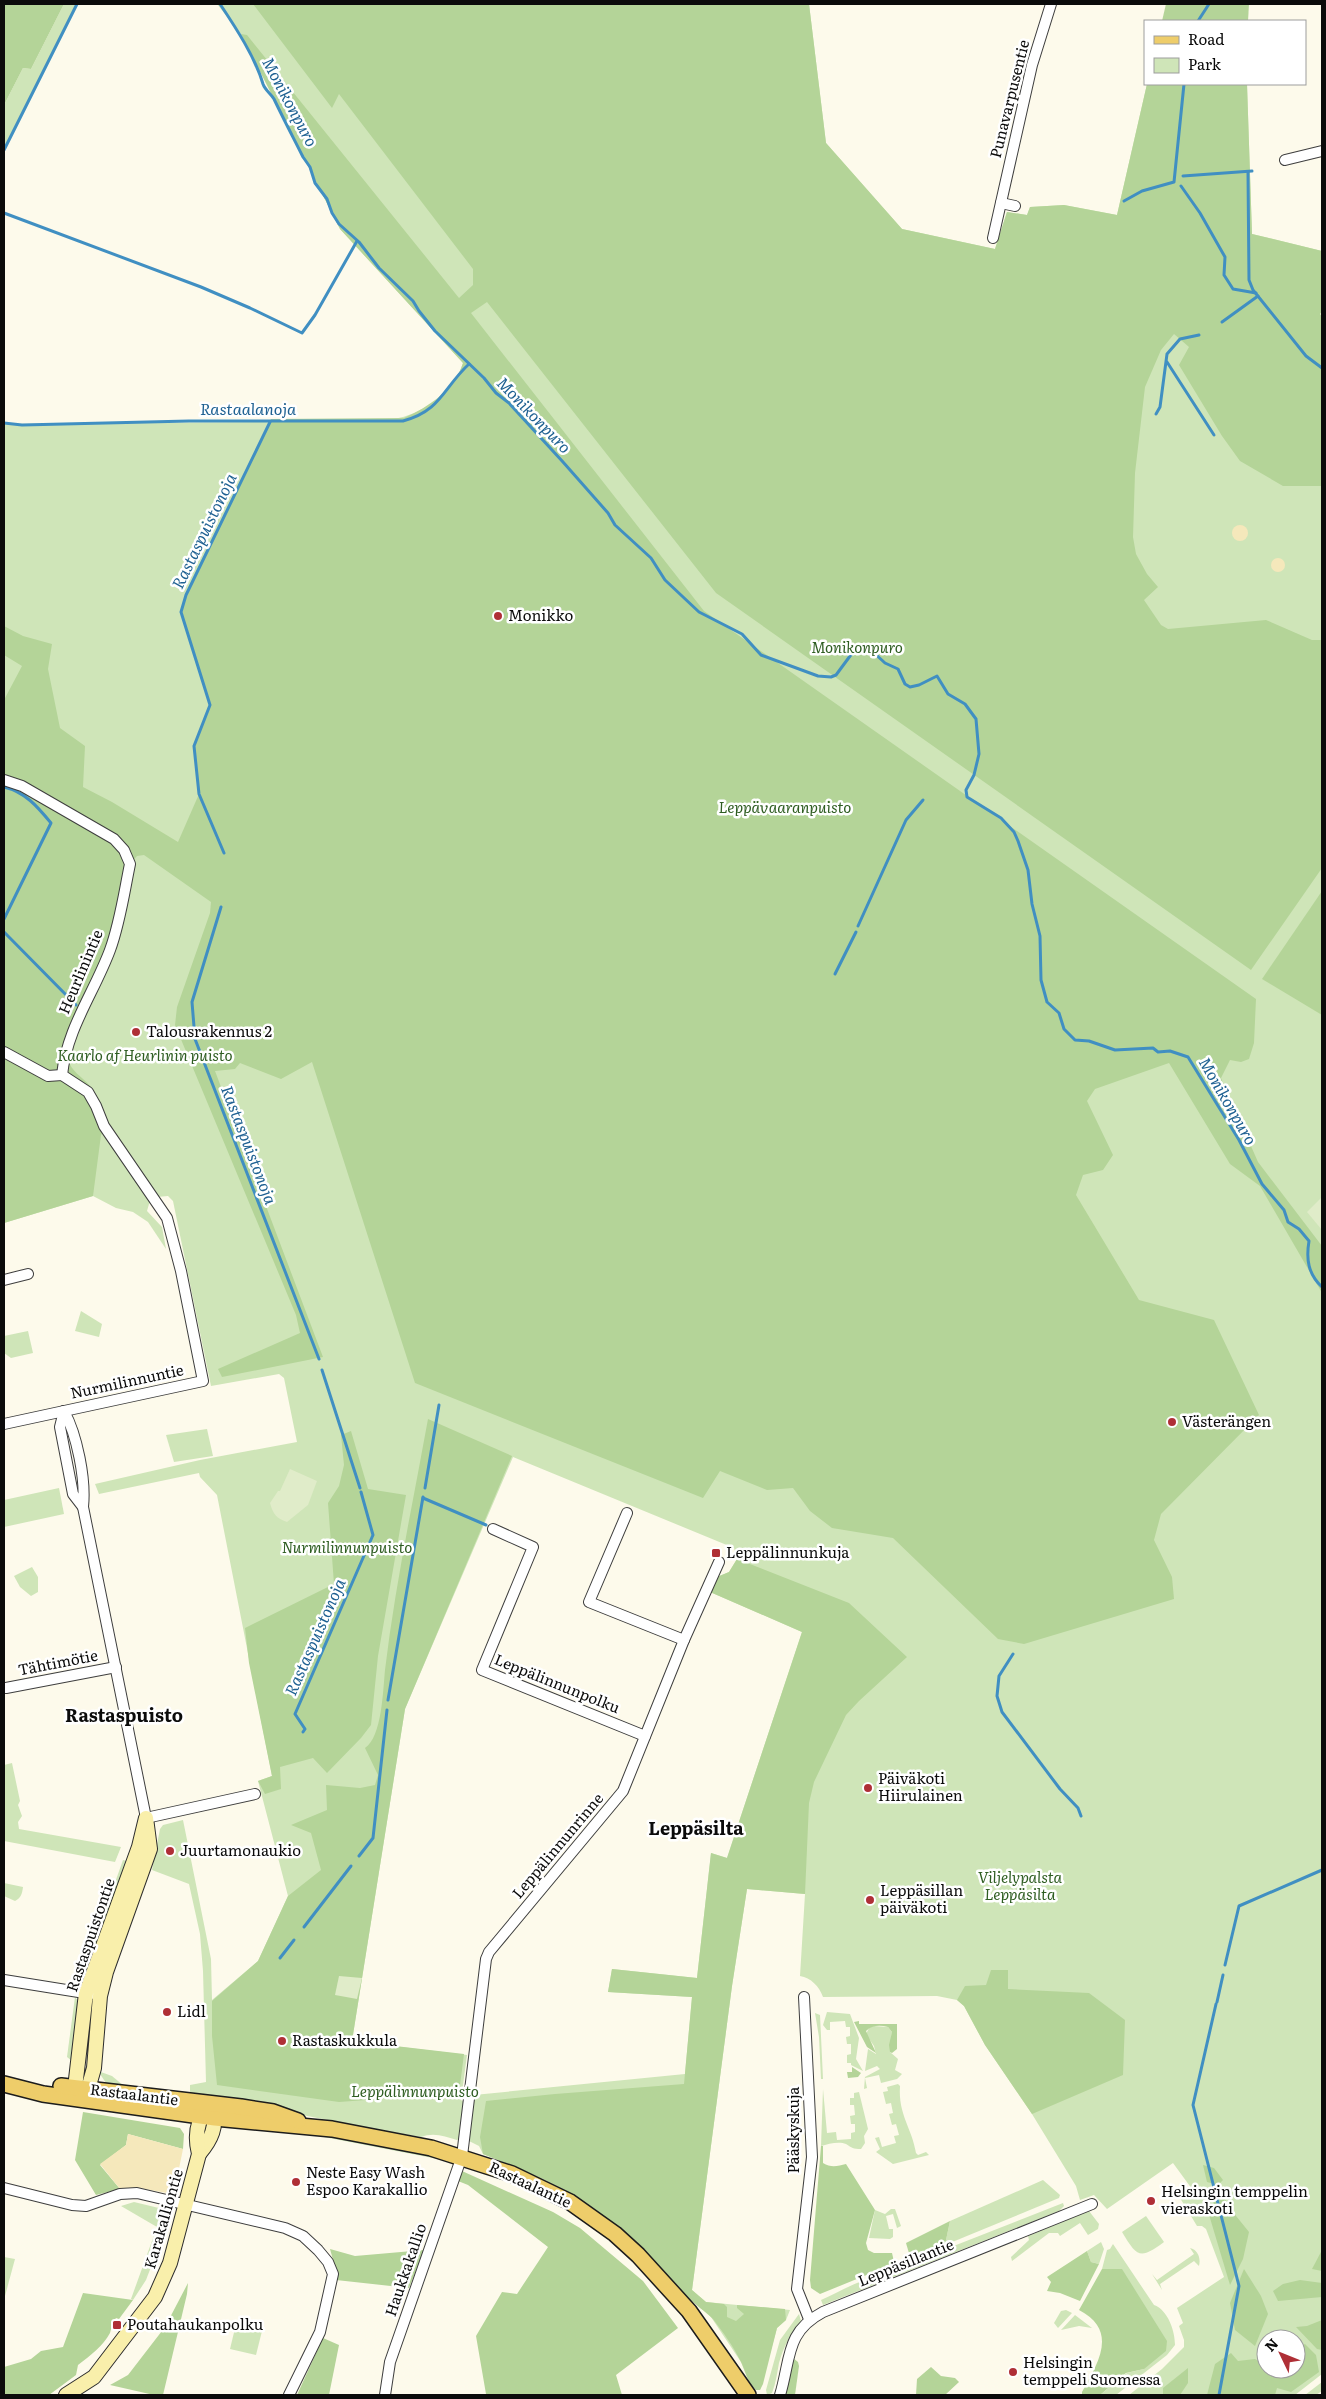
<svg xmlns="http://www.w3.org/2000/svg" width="1326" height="2399" font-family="Literata,serif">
<rect width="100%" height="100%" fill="#fdfaeb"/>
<!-- green -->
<g fill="#cfe5b8" fill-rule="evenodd">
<path d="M64,4h13l-73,146v-45l19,-37 8,1z"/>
<path d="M217,4h592l17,139 76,86 93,20 12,-37 20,3 3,-8 34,-2 53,10 30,-131h100l5,150 70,17v60l-2,3 2,3v2057l-27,21h-166l33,-26 22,-22v-7l-5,-14 4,-3 -6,-15 47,-31 -18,-48 -4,-3h-5l-17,-28 12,-9 -19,-26 -66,46 -13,-14 -14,5 -4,-14 -44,-72 -47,-69 -21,-39 -7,-6 -20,-4 -114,1c-4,-11 -12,-19 -23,-21l5,-82 -58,-5 -15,97 -40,304 14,12 84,8 -4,10 -9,8 -17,62h-4l-8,-10 -7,-18 -30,-45 -23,-20 -36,-39 -33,-31 -42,-30 -51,-26 -43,-17 -4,-8 -10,-5 5,-46 211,-21 7,-77 -84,-5 4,-23 85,9 14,-125 16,5 75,-226 -92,-40 7,-15 12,-5 8,-13 -3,-11 -221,-91 -108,252 -53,332 115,14 -6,45 3,2 -5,37 -2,1c-12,-4 -24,-8 -36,-3 -78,-13 -154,-31 -231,-41v-11l16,-3 -3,-111 -3,-37 -11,-50 -37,-14 8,-41 3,-4 20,-5 28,139 1,41 46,-39 30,-65 -30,-115 14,-5 -55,-281 -17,-18 -1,-4 -100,21 -4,-10 105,-24 97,-18 -13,-64 -5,-4 -68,12 -38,-185 -5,-5 -11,1 -8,7 -2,7 15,16 4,22 -18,-27 -15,-10 -17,-4 -23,-12 -89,27v-799l266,-2 1,-3h122c29,-4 61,-27 70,-56l-123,-134 -99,-195zM1266,2339h30v30h-30z"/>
<path d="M81,1311l21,13 -3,13 -24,-6z"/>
<path d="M28,1331l5,22 -22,5 -7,-5v-17z"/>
<path d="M207,1429l6,27 -39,6 -8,-27z"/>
<path d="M59,1488l5,26 -60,13v-27z"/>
<path d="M32,1567l6,10v15l-7,4 -11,-9 -6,-11z"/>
<path d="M12,1763l8,38 -2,4 4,11 -4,6 1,7 102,18 -6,15 -111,-21v-76z"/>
<path d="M123,1860l4,1 -36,106 -5,-3z"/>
<path d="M4,1883l19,4c-1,7 -2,11 -8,14l-11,-5z"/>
<path d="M75,1997l3,4 -6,60 -5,-4z"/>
<path d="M827,2012l23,2 9,24 -3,21 7,12 -12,-6v-2h-4v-8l4,-1v-10h-4l-1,-7 4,-1v-9h-4l-1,-6 -15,1v8h-3l-4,-5z"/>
<path d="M815,2013l5,2 3,64h-2l-2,-42z"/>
<path d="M874,2026l14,1 4,5 -2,20 8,7 -3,11 7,4 -5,5 -16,4 -2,-8 -14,3 2,10 -3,1 1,-12 15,-8 -3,-3 -12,5 3,-22 8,5 -2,-8 -8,-12 3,-6z"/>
<path d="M98,2071l14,5 12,10 -18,-3z"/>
<path d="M898,2084l2,2c-2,29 12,42 16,67l2,2 8,-3 3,3 -36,9 -17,-12 4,-3 -5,-11 4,-1 3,10 14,-4 -2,-7 5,-1 -3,-11 -4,1 -3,-11 4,-1 -2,-10 -5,1 -3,-12 5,-1 -1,-4z"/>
<path d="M823,2089l4,44 9,-1 1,8 14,-1v-6l4,-1v-8h-4l-1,-8 5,-1 -1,-10h-4v-7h4v-5l5,-1 9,37 -4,7 1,7 -4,6c-8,0 -9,-1 -15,-5 -7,-3 -18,0 -25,2z"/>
<path d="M324,2135l118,22 6,4 -124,-24z"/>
<path d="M1043,2180l17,15 -1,3 -114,47 5,-24z"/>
<path d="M134,2202l29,7 6,11 -23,60 -13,20 -2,-1 26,-72 -36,-21z"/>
<path d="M1063,2203l1,3 -5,5 -236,94 -2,-5c18,-8 38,-20 57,-24 23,-5 49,-12 68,-27z"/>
<path d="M891,2209h4l6,17 -4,2 -4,-14 -7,2 3,13h4v8l-3,2 -21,-1 6,-28 10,4z"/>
<path d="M1089,2211l10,13 -1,5 -10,6 -8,-12 -20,13 -2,-3h-9l-37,28 -1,-4 18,-17 -1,-4z"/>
<path d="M1146,2216l18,26c-24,18 -27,15 -42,-10z"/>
<path d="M1101,2242l3,7 -5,15 -8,-2 -4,-11z"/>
<path d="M1113,2244l41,61c14,5 21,26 21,40l-8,10 -51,40h-16l27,-22 17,-4 -22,-99 -20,-1 5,-19 3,-1z"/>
<path d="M1190,2248c8,2 11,10 9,18l-5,-5 -34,23 2,6 -10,-16 5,6 37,-26z"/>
<path d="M4,2257l11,2 -10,37h-1z"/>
<path d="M1066,2310l6,3 -14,15 -4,-5 7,-12z"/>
<path d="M799,2314l2,7c-11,13 -17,25 -22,42 -2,10 -3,20 -7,30l-5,2 -1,-5 14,-50z"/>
<path d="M1075,2315l17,13 -13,-2 -18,4z"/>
<path d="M237,2320l26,7 -7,28 -26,-6z"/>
<path d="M1322,2382v9l-6,4h-11z"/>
</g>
<!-- forest -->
<g fill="#b4d498">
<path d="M4,4h60l-33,65 -8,-1 -19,37z"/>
<path d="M253,4h556l17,139 76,86 93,20 12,-37 20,3 3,-8 34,-2 53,10 30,-131h100l5,150 70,17v60l-2,3 2,3v169h-39l-43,-25 -18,-25 -43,-71 10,-18 -15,-13 -13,16 -16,37 -10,86 -2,64 3,17 11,20 11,13 -14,13 17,25 7,4 98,-9 46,20h10v228l-71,102 -535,-377 -229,-291 -16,11 233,298 552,388 -2,44 -5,16 -8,3 -11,-2 -9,18 37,84 64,84v47l-62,-107 -30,-22 -61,-101 -74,26 -8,12 26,54 -10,15 -20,5 -7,20 63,105 75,20 45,95 -98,99 -7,26 18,37 2,22 -150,45 -26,-5 -105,-101 -61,-10 -22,-17 -17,-23 -26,2 -47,-19 -17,27 -288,-115 -103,-321 -31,17 -41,-16 -5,6 -20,2 108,286 -101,20 -4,-8 82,-36 -4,-18 -121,-290 2,-18 33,-94 1,-11 -67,-47 -7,1 -5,6 -40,134 -24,63c3,13 14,17 22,27 9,11 13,28 17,41l-6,8 -8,61 -89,27v-523l18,-34 -18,-11v-29l19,10 29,8 -4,25 12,59 25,18 -2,41 29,15 66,40 21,-48 -5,-48 16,-41 -29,-93 5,-17 85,-176 133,-1c25,-11 51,-29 59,-55l-123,-134 -99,-195 6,1 212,263 14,-13v-16l-134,-175 -7,14z"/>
<path d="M1166,4h83l-1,17h-86z"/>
<path d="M1322,891v124l-60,-36z"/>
<path d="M428,1419l84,37 -107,253 -53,332 112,13 -5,39 -120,9 -122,-17 -5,-49v-35l46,-40 30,-65 33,-26 -10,-37 -20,-8 36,-15 -1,-25 34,3 15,-3 3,-10 -13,-27c17,-11 18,-58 20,-78 10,-84 28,-168 43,-251z"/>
<path d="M351,1431l17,58 38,6 -28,161 -7,69 -10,13 -34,35 -14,-15 -33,9 1,22 -16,5 -7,-13 14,-5 -23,-113 -4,-35 89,-44 -6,-81 11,-17 5,-21 -3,-30z"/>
<path d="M737,1559l112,44 58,54 -48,44 -13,14 -32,67 -5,21 -4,91 -58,-5 -15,97 -40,304 14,12 18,2 3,3v10l9,4 8,-7 -7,-6v-3l48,4 1,11 -9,8 -14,56 -3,6h-4c-9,-8 -10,-19 -16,-30 -7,-14 -17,-28 -27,-41 -8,-8 -18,-14 -26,-23 -33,-37 -68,-72 -110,-99 -29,-18 -62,-30 -94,-43l-3,-17 6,-36 69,-7 129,-10 8,-87 -84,-5 4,-23 85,9 14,-125 16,5 75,-226 -92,-40 7,-15 12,-5z"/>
<path d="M991,1970h17v19l81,4 36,27 -2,55 -91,39 -47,-69 -21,-39 -7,-6 8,-14 21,-1z"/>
<path d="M859,2021v3h38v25l-5,4 -2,-1 -1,-7 3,-13 -4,-5c-8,-2 -16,-2 -22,4l10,22 -9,-6 -13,-25z"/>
<path d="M852,2067l9,6 -3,4 -10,1 -1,-6h5z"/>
<path d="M83,2112l97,16 4,6 -1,15 -55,-15 -2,11 -26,20 20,24 -24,6 -21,-35z"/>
<path d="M821,2146h2v17c8,5 15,3 23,1l29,46 -9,33 2,7 6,3h18l3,13 -21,6 -54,22 -9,-6 -1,-8z"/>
<path d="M1203,2165l11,3 9,12 -5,5 -11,-3z"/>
<path d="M462,2171l91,41 27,16 63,53 35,47 -62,47 6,20h-138l2,-1 -10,-58 26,-44 15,2 31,-47 -80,-62 -10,-4z"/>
<path d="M1221,2189l7,17 21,26 -6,27 -13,26 -23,-77 1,-12z"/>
<path d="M950,2221l-5,24 -34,15 -5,-17z"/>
<path d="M330,2249l25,7 69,-6 -15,38 -73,-8 1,-6z"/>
<path d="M1322,2250v21l-10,-2z"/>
<path d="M1087,2251l4,11 8,2 -19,37 -20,-8 -13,-2 4,-9 -4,-5z"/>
<path d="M1102,2269h20l45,72 -1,10 -22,18 -18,4 -26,22h-18v-3c16,-29 37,-61 -3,-82z"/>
<path d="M1244,2269l17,27 7,18 -13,32 -20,-16 -5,-27z"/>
<path d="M1300,2280l22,3v14l-44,4 -5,-10 10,-7z"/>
<path d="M188,2283l-1,11 -24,101h-9l-44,-10 18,-10 37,-48z"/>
<path d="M83,2293l50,7 -14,19 -3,-1c-4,5 -4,9 -6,15 -7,13 -20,23 -32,32l-2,10 -27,20h-45v-28l27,-8 10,-8 22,-4z"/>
<path d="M1322,2320v30l-5,-1 -21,-22 11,-1z"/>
<path d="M323,2338l16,7 -10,50h-32z"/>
<path d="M1305,2344l11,11 3,17 -28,20 -14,-4 -2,7h-68l8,-31 16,-11 7,8 17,-2 11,7v3h30v-20z"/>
<path d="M793,2358l5,4 1,4 -4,29h-10z"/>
<path d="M931,2367l10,9 14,2 4,4 -14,13h-29l1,-16z"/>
<path d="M1188,2368v15l-8,12h-17v-7z"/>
</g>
<!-- sand -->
<g fill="#f5e8bb">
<circle cx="1240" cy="533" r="8"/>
<circle cx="1278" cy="565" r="7"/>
<path d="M128,2134l55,15 -8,39 -8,5 -27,-5 -20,1 -20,-25 26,-19z"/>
</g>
<!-- pitch -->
<g fill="#e0ecc9">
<path d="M1322,1197v33l-15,-18z"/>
<path d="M290,1469l27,12 -9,24 -21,17c-11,-4 -14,-8 -17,-19l8,-12h2z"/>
<path d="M339,1976l23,2 -5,21 -22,-4z"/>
</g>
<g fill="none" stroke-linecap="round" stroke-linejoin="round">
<!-- stream -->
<g stroke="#408fc2" stroke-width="3">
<path d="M220,4c16,24 35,53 43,80 2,6 8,10 11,15 9,19 19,38 29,58l7,10 5,16 12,16 5,14 7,11 20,18 20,26 34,33 6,10 16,20 49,47 12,15 13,10 54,59 45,51 7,12 36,33 14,22 34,32 43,22 19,21 57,21 13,1 5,-2 17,-23 12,-3 7,2 13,12 13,6 7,15 5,3 9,-2 18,-9 11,18 17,10 11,15 3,35 -5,21 -8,15 1,7 34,21 13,14 4,9 10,29 4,34 8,32 1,44 6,22 12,11 5,16 11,11 14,1 26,9 38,-2 5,4 12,-1 18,6 51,83 23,44 22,26 4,12 11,7 10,12c-3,18 -1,33 13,46"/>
<path d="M1198,21l11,-17"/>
<path d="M4,150l73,-146"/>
<path d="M1248,172l1,108 4,10 53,66 16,12"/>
<path d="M1183,176l69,-5"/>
<path d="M1181,186l19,27 25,44 -1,18 9,14 23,4"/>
<path d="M1124,201l18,-10 32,-9 10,-98"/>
<path d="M4,213l197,74 49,21 52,25 13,-18 42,-74"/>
<path d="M1222,322l36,-26"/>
<path d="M1167,362l47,73"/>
<path d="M1156,414l4,-7 7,-53 13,-15 19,-4"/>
<path d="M4,423l18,2 167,-4h214c38,-10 40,-33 66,-57"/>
<path d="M4,787c21,5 33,19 47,36l-47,96"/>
<path d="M224,853l-25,-59 -5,-48 16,-41 -29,-93 5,-17 84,-173"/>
<path d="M221,907l-29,95 3,37 124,320"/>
<path d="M858,926l48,-106 17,-20"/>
<path d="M4,932l72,73"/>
<path d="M835,974l21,-42"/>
<path d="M322,1370l38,118"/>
<path d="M425,1488l14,-83"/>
<path d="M423,1498l63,27"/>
<path d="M1013,1654l-14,22 -2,20 5,16 58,77 18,19 3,8"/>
<path d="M388,1700l35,-203"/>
<path d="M303,1732l2,-3 -10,-15 78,-179 -12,-43"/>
<path d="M359,1856l14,-18 14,-128"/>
<path d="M304,1927l47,-61"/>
<path d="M280,1958l14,-18"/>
<path d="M1225,1965l14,-59 83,-36"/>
<path d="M1217,2002l6,-27"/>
<path d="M1216,2004l-23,101 46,181 -20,109"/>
</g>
<defs>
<g id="street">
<path d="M1285,160l37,-9"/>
<path d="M1001,203l14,3"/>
<path d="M993,238l39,-173 19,-61"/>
<path d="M4,780l18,6 92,53 10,11 6,14c-6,29 -10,59 -20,86 -16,43 -43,78 -48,125l26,17 8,14 8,20 63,92 14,53 22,110 -199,43"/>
<path d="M4,1052l44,24 14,-1"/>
<path d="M4,1280l24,-6"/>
<path d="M64,1411c13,24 22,68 19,96l63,311 109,-24"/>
<path d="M64,1411l-4,16 13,67 10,13"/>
<path d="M627,1513l-38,89 95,38"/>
<path d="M493,1529l40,18 -51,123 163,66"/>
<path d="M6,1688l110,-21"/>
<path d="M4,1980l87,14"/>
<path d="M804,1997l8,160 -15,132 12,30"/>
<path d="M4,2188l68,17 14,1 34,-12 17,-1 148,35 18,8 15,14 10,12 5,12 -13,58 -31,63"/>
<path d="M385,2395l5,-33 72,-206 24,-197 3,-7 134,-161 61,-151 35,-78"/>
<path d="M780,2395c11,-36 5,-63 43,-83l269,-108"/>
</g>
<g id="secondary">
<path d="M146,1818l4,31 -44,123 -6,24 -6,72 -6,21 -7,10 -6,-11 11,-95 53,-146z"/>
<path d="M199,2154c12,-14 19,-28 13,-46"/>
<path d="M66,2395l28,-18 61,-80 15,-34 29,-109c-4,-16 -3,-32 8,-45"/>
</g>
<g id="primary">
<path d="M4,2084l39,10 172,24 117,11 99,19 81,26 58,28 45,32 23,21 51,56 59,84"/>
<path d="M61,2086l180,21 32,5 25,9"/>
</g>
</defs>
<!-- street casing -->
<use href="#street" stroke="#3e3e3e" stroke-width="12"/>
<!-- secondary casing -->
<use href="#secondary" stroke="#2d2d2d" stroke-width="16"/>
<!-- primary casing -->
<use href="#primary" stroke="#1c1c1c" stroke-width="18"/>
<!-- street -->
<use href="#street" stroke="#fff" stroke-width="10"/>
<!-- secondary -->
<use href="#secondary" stroke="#f9efab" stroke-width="14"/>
<!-- primary -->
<use href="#primary" stroke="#eecd6a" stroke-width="15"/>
</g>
<!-- markers -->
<g fill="#af2f36" stroke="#fff" stroke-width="2">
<circle cx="498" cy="616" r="5"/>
<circle cx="136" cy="1032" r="5"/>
<circle cx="1172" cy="1422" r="5"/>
<rect x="711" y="1548" width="10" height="10" rx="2.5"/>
<circle cx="868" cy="1788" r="5"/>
<circle cx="170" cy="1851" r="5"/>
<circle cx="870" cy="1900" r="5"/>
<circle cx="167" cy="2012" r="5"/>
<circle cx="282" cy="2041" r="5"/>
<circle cx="296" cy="2182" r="5"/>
<circle cx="1151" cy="2201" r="5"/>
<rect x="112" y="2320" width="10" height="10" rx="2.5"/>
<circle cx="1013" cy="2372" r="5"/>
</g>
<g text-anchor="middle" stroke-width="5" stroke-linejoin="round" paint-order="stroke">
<!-- street labels -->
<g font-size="15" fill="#0b0b0b" stroke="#fff">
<text transform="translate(1010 99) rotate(-76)" y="5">Punavarpusentie</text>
<text transform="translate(81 972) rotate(-67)" y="5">Heurlinintie</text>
<text transform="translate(127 1382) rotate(-12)" y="5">Nurmilinnuntie</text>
<text transform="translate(58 1663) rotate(-11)" y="5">Tähtimötie</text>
<text transform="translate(557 1684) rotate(22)" y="5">Leppälinnunpolku</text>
<text transform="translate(558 1846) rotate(-50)" y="5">Leppälinnunrinne</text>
<text transform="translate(91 1935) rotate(-71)" y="5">Rastaspuistontie</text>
<text transform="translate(134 2095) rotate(7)" y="5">Rastaalantie</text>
<text transform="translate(794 2130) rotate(-90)" y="5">Pääskyskuja</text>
<text transform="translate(530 2185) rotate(25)" y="5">Rastaalantie</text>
<text transform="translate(164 2219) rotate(-74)" y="5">Karakalliontie</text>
<text transform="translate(906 2263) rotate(-22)" y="5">Leppäsillantie</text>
<text transform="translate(406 2270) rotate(-71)" y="5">Haukkakallio</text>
</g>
<!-- poi labels -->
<g font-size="15" fill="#0b0b0b" stroke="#fff" text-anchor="start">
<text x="508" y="621">Monikko</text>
<text x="146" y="1037">Talousrakennus 2</text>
<text x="1182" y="1427">Västerängen</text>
<text x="726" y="1558">Leppälinnunkuja</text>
<text x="878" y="1784">Päiväkoti<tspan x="878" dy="17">Hiirulainen</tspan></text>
<text x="180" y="1856">Juurtamonaukio</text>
<text x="880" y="1896">Leppäsillan<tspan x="880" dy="17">päiväkoti</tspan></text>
<text x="177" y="2017">Lidl</text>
<text x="292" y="2046">Rastaskukkula</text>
<text x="306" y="2178">Neste Easy Wash<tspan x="306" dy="17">Espoo Karakallio</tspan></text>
<text x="1161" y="2197">Helsingin temppelin<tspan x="1161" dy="17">vieraskoti</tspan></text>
<text x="127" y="2330">Poutahaukanpolku</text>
<text x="1023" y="2368">Helsingin<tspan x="1023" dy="17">temppeli Suomessa</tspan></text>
</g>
<!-- park labels -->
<g font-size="15" font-style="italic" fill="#2e5d21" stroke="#fff">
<text x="857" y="653">Monikonpuro</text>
<text x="785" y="813">Leppävaaranpuisto</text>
<text x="145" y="1061">Kaarlo af Heurlinin puisto</text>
<text x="347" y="1553">Nurmilinnunpuisto</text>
<text x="1020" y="1883">Viljelypalsta<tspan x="1020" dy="17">Leppäsilta</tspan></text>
<text x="415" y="2097">Leppälinnunpuisto</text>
</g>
<!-- water labels -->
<g font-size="16" font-style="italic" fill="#1f6192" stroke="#fff">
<text transform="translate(290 102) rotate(62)" y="6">Monikonpuro</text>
<text x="248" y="415">Rastaalanoja</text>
<text transform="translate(534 415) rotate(46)" y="6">Monikonpuro</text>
<text transform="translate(204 531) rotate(-64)" y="6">Rastaspuistonoja</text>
<text transform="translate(1228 1101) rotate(60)" y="6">Monikonpuro</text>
<text transform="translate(249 1145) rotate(69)" y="6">Rastaspuistonoja</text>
<text transform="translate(315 1637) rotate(-66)" y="6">Rastaspuistonoja</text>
</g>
<!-- quarter labels -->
<g font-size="18" font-weight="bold" fill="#0b0b0b" stroke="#fff">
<text x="124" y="1722">Rastaspuisto</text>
<text x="696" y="1835">Leppäsilta</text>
</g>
</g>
<!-- border -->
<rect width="1326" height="2399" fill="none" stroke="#0b0b0b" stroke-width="10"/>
<!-- legend -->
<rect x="1144" y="20" width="162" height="65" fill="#ffffff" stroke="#9d9d9d"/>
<rect x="1154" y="36" width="25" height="8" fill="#eecd6a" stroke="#9d9d9d"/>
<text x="1188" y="45" font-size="15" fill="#0b0b0b">Road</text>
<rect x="1154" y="58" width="25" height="15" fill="#cfe5b8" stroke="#9d9d9d"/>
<text x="1188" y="70" font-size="15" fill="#0b0b0b">Park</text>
<!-- north arrow -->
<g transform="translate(1281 2354) rotate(313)"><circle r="24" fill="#ffffff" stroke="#9d9d9d"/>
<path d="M0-4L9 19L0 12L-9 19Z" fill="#af2f36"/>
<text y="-8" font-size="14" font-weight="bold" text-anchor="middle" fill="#0b0b0b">N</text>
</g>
</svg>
